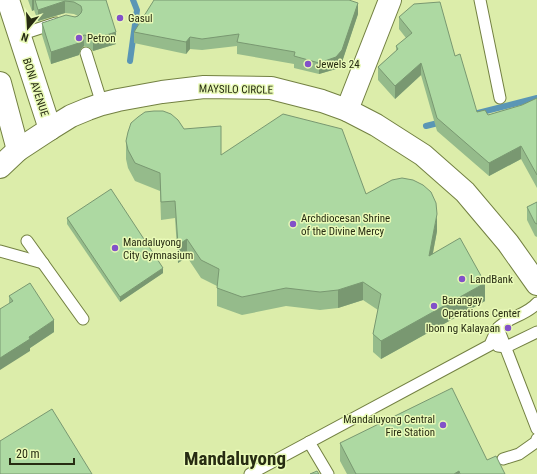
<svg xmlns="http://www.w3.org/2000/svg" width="537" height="474" font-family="'Roboto Condensed',sans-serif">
<rect width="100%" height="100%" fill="#dcedaa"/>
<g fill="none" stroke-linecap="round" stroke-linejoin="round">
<!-- stream -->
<g stroke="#5a96b5" stroke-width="6">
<path d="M130,61l7,-51 -4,-10"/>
<path d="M478,113l59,-15"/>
<path d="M426,126l16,-4"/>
</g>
<defs>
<g id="service">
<path d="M480,0l20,98"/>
<path d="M19,35l37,-12"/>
<path d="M86,53l16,51"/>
<path d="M27,241l56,78"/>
<path d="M0,251l43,12"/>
<path d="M498,328l39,101"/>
<path d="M498,346l8,1 31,-15"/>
<path d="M309,442l19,32"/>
<path d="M503,459l16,-5 17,-12 1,-3"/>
<path d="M250,474l240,-129c2,-5 5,-12 8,-17 10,-11 29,-13 39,-25"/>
</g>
<path id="tertiary" d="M347,110l43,-110"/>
<g id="secondary">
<path d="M8,0l42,129"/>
<path d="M0,83l18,67"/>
<path d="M0,167l18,-17 32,-21 21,-13 17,-7 14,-5 16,-4 44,-8 42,-5 67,1 51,13 25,9 29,15 47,30 42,37 43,51 29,41"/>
</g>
</defs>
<!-- service casing -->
<use href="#service" stroke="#738142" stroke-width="13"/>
<!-- tertiary casing -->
<use href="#tertiary" stroke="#738142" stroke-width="24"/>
<!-- secondary casing -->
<use href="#secondary" stroke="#738142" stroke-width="24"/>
<!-- service -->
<use href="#service" stroke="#fff" stroke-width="11"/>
<!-- tertiary -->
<use href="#tertiary" stroke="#fff" stroke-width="22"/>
<!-- secondary -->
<use href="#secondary" stroke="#fff" stroke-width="22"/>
</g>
<!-- wall -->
<g fill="#95bb8b">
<path d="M28,0h78l10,44 -23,7 -3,-3 -6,-2 -3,3 -2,6 -28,9 -9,-29v-12l36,-7 -4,-2 -9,-1 -27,8 -4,-11 -2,1z"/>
<path d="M358,14l-16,48 -6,7 -17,5 -25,-6v-4l-57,-10v-8l-35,4 -12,-1 -4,5 -52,-11v-11z"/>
<path d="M399,17l56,39 22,56 11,3 34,-10 15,-7v90l-16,-29 -32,17 -52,-45 -16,-56 -26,24 -17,-19v-13l18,-16v-5l10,-8 -7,-9z"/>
<path d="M184,129l37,26 145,39 71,37 -4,22 52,48 -104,58 -8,-7v-18l5,-24 -15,-10 -25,8 -18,2 -34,-4 -44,9 -25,-9v-20l-16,-8 -14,-21 -9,6 -3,-45 -14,2 -1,-29 -25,-10 -7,-13 -2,-9v-18z"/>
<path d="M537,202v35l-2,-1 -8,-16v-13z"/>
<path d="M67,218l96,55 -43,29 -53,-78z"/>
<path d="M9,296l45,36 -24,16v3l-21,-48z"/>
<path d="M340,443l147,17 18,14h-158l-7,-13z"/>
</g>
<!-- shaded-wall -->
<g fill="#799871">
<path d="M32,0h2v10l-2,1z"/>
<path d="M65,1v12l-27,8v-11z"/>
<path d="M358,3v11l-16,48 -6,7 -17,5v-11z"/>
<path d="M116,32v12l-23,7v-12z"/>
<path d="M84,35v11l-3,3 -2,6 -28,9v-12z"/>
<path d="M190,37v12l-4,5v-12z"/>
<path d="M421,63v12l-26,24v-13z"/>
<path d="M521,146v13l-32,17v-13z"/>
<path d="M437,214v17l-8,42v-17z"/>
<path d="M187,239v18l-9,6v-18z"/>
<path d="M163,268v5l-43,29v-5z"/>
<path d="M363,282v18l-25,8v-18z"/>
<path d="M485,283v18l-104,58v-18z"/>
<path d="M54,320v12l-24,16v3l-30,19v-12l29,-21z"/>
<path d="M459,471v3h-5z"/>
</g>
<!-- building -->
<g fill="#add9a2" stroke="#799871">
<path d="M35,0h71l10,32 -23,7 -3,-3 -6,-1 -3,2 -2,6 -28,9 -9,-29 24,-8 9,2 3,-1 3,-3 1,-3 -1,-4 -7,-4 -9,-1 -27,9z"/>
<path d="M154,0h195l9,3 -16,47 -6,7 -17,6 -25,-7 1,-4 -58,-10 2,-8 -37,5 -12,-2 -4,5 -52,-10z"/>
<path d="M440,2l15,54 5,-2 17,58 8,-2 3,5 34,-10 15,-7v77l-16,-29 -32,17 -52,-45 -16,-55 -26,23 -17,-19 20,-18 -2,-3 16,-13 -13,-16 15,-13z"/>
<path d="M154,111h9l8,3 7,6 6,9 37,-3v29l62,-41 59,15 24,65 26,-14 10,-2 11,2 10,5 8,7 5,11 1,11 -8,42 31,-18 25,45 -104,58 -8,-7 8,-40 -18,-12 -25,8 -18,2 -34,-4 -44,9 -25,-9 2,-19 -18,-9 -14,-21 -9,6 -3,-44 -14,1 -1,-29 -25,-10 -7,-13 -2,-9 2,-9 3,-9 7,-6 7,-5z"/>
<path d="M111,189l52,79 -43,29 -53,-79z"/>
<path d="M537,202v22l-2,-1 -8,-16z"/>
<path d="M30,283l24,37 -25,17 1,2 -30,19v-49l13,-8 -4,-5z"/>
<path d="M452,388l35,72 9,-4 9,18h-45l-1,-3 -5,3h-98l-16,-31z"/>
<path d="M52,409l40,65h-92v-33z"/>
<path d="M317,471l2,3h-9z"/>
</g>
<!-- markers -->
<g fill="#8251c9" stroke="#e9fab7" stroke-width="1.5">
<circle cx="120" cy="18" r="4"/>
<circle cx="79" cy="38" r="4"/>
<circle cx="308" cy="64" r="4"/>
<circle cx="293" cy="224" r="4"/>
<circle cx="115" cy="248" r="4"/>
<circle cx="462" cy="279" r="4"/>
<circle cx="434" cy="306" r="4"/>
<circle cx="508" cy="328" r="4"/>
<circle cx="443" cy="425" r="4"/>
</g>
<g text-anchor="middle" stroke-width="3" stroke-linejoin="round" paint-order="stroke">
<!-- poi labels -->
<g font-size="11" fill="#272c12" stroke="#e9fab7" text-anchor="start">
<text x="128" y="22">Gasul</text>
<text x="87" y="42">Petron</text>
<text x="316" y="68">Jewels 24</text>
<text x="301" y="222">Archdiocesan Shrine<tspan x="301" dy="13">of the Divine Mercy</tspan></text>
<text x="123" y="246">Mandaluyong<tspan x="123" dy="13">City Gymnasium</tspan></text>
<text x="470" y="283">LandBank</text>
<text x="442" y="304">Barangay<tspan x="442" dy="13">Operations Center</tspan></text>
<text x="500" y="332" text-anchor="end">Ibon ng Kalayaan</text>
<text x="435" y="423" text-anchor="end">Mandaluyong Central<tspan x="435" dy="13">Fire Station</tspan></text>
</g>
<!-- street labels -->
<g font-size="11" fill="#272c12" stroke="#e9fab7">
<text transform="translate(36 87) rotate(72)" y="4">BONI AVENUE</text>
<text transform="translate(236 89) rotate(1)" y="4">MAYSILO CIRCLE</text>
</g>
<!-- town labels -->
<g font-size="19" font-weight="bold" fill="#272c12" stroke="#e9fab7">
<text x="235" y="465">Mandaluyong</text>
</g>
</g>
<!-- north arrow -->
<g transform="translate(28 28) rotate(198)" stroke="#e9fab7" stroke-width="3" paint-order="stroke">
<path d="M0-3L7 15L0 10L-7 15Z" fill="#272c12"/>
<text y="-6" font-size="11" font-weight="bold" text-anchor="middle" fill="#272c12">N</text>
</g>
<!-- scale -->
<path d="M10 458v6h64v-6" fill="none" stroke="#272c12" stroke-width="2"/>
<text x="16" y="458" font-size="12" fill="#272c12" stroke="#e9fab7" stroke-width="3" paint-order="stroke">20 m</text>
</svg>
